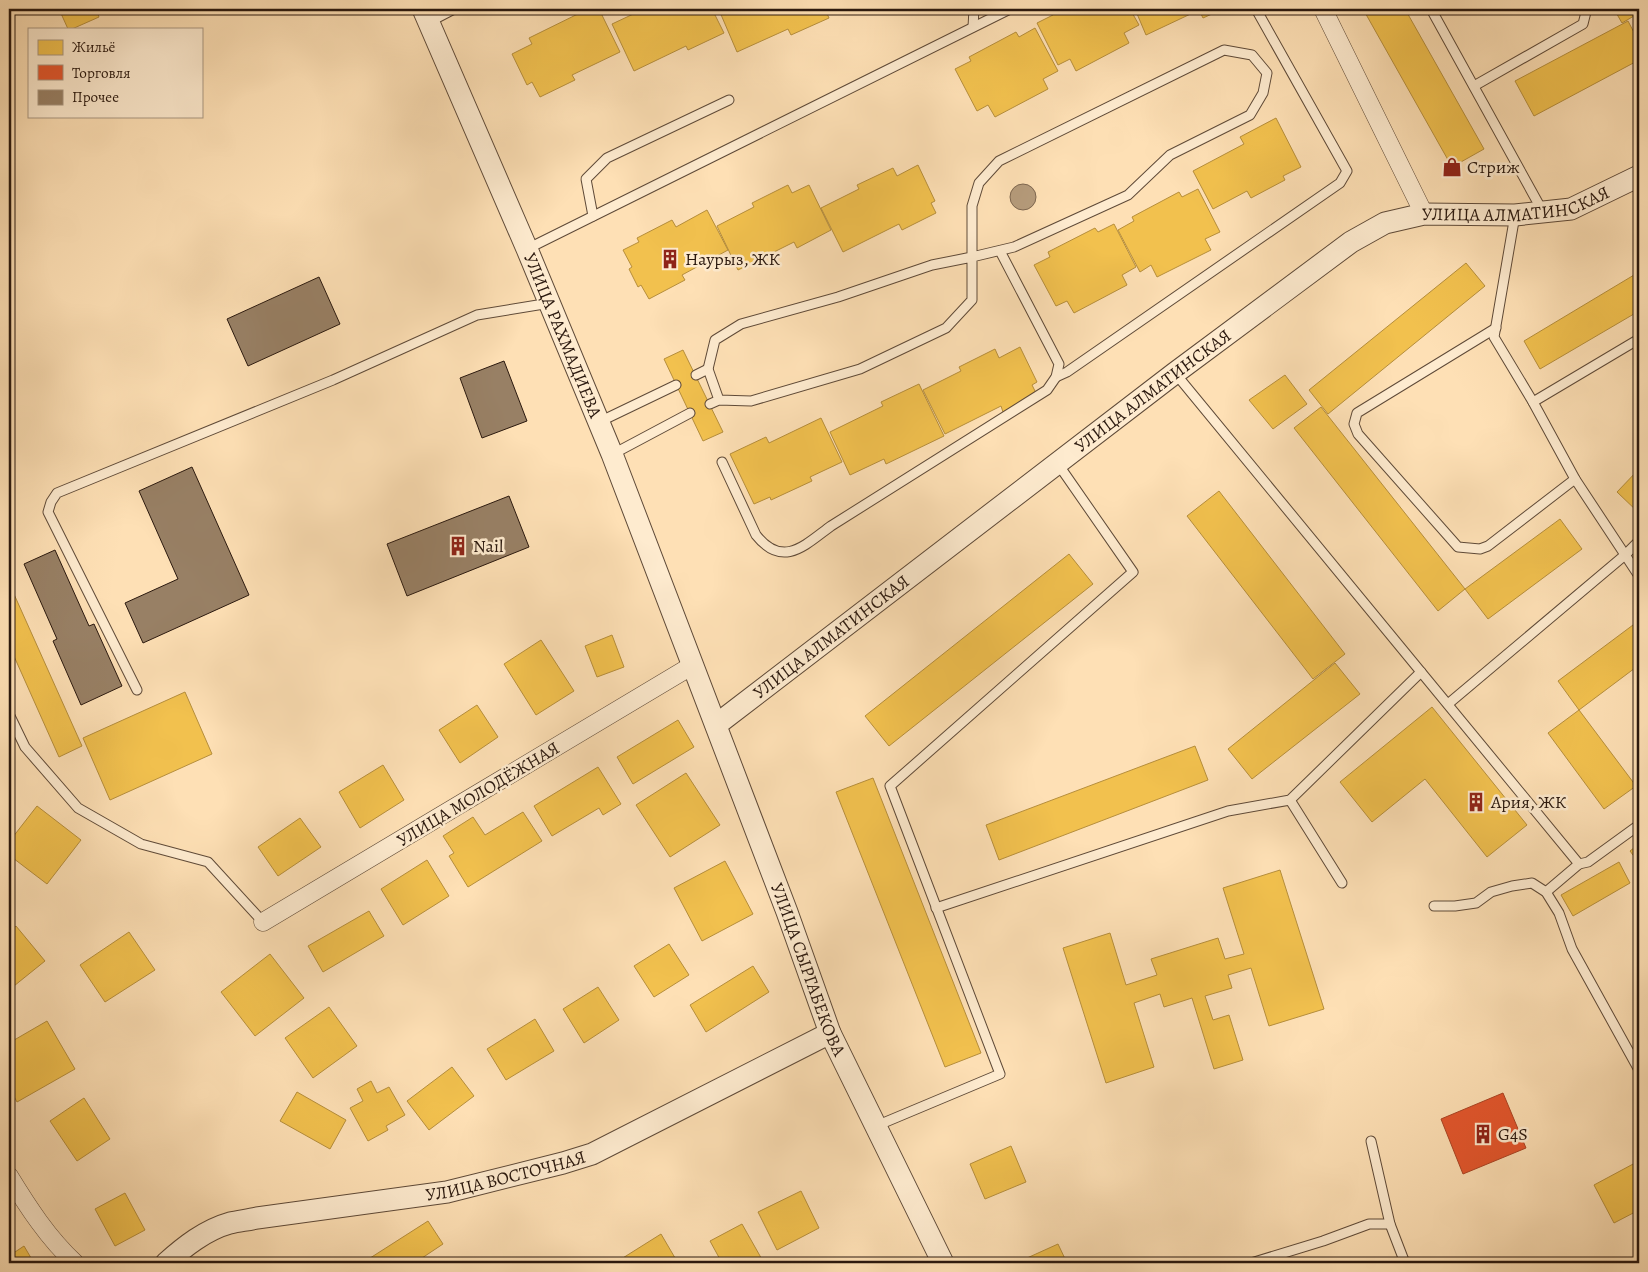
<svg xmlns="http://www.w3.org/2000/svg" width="1648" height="1272" font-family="Alegreya,serif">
<rect width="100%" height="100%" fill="#fee0b5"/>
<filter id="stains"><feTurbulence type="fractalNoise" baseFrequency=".004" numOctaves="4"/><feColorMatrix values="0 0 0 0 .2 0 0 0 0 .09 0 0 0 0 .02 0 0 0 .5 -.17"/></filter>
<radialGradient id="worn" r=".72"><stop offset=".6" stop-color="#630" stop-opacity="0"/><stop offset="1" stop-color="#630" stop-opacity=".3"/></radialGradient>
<!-- water -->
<circle fill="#b69c7c" stroke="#7e6750" cx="1023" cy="197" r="13"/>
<!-- homes -->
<g fill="#f2c14e" stroke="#b68e3b">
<path d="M59,9h37l3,8 -27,12h-4z"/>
<path d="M588,9h11l21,43 -48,23 3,5 -35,17 -8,-15 -5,3 -15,-31 20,-10 -3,-6z"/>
<path d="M644,9h68l12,24 -36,17 -2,-4 -52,25 -22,-47z"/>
<path d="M722,9h103l4,9 -38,17 -3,-6 -51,23 -18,-42z"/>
<path d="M1054,9h76l9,16 -15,8 5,10 -53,28 -6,-12 -12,6 -21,-42 16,-8 -3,-4z"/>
<path d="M1135,9h88l-20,9 -4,-8 -53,25z"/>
<path d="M1363,9h42l79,140 -32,18z"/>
<path d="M1614,9h25v4l-17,10z"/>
<path d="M1628,21l11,21v18l-105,56 -19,-35z"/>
<path d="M1035,28l23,43 -15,8 5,10 -53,28 -7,-12 -11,6 -22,-42 16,-8 -2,-4 47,-25 3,5z"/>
<path d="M1276,118l25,49 -18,9 2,4 -34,18 -4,-7 -34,18 -20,-38 51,-27 -4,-7z"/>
<path d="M918,165l17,36 -4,2 5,10 -34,17 -3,-6 -56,28 -22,-44 38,-19 -2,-4 36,-17 4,8z"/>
<path d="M788,185l4,8 17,-8 22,45 -34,18 -3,-6 -56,28 -21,-44 37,-19 -2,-4z"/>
<path d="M1198,189l22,43 -15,7 6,11 -54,27 -6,-12 -11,7 -22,-42 16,-9 -2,-4 47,-25 3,5z"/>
<path d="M707,210l21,40 -46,25 3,5 -36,19 -8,-14 -3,2 -9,-18 3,-2 -9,-17 16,-8 -2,-4 35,-18 4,7z"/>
<path d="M1114,224l22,43 -14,8 5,10 -53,28 -7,-12 -11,5 -22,-41 16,-8 -2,-5 47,-24 3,4z"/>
<path d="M1466,263l19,23 -157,128 -19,-24z"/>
<path d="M1639,272v39l-99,58 -16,-28z"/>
<path d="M1020,347l17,35 -5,3 5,10 -34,17 -2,-6 -56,28 -22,-44 38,-19 -2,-4 36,-18 4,9z"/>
<path d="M683,350l40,82 -20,9 -39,-82z"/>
<path d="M1285,375l22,29 -34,25 -24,-29z"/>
<path d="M919,384l25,52 -58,28 -2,-5 -34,16 -20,-43 53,-26 -2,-4z"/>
<path d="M1321,407l144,182 -27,22 -144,-183z"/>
<path d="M821,418l21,44 -32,15 2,4 -41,19 -1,-3 -16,7 -24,-50 36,-17 3,6z"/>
<path d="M1639,469v44l-22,-21z"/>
<path d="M1219,491l126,163 -32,25 -126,-163z"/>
<path d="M1560,519l22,30 -94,70 -23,-30z"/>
<path d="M1069,554l24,30 -204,162 -24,-30z"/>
<path d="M9,583l73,163 -23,11 -50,-112z"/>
<path d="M1637,622l2,2v41l-60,45 -21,-29z"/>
<path d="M612,635l12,32 -27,10 -12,-31z"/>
<path d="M541,640l33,51 -38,24 -32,-51z"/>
<path d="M1335,663l25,31 -108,85 -24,-30z"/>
<path d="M185,692l27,62 -102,46 -27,-62z"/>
<path d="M477,705l21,32 -38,26 -21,-33z"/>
<path d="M1432,707l95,118 -40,32 -62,-78 -53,43 -32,-40z"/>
<path d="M1579,710l57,76 -32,23 -56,-76z"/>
<path d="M678,720l16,27 -61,37 -16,-27z"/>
<path d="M1195,746l13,34 -209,80 -13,-35z"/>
<path d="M383,765l21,35 -44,28 -21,-36z"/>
<path d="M598,767l23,37 -18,11 -4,-7 -47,28 -18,-30z"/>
<path d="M686,773l34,52 -50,32 -34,-52z"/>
<path d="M873,778l108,275 -36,14 -109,-275z"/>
<path d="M37,806l44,34 -34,44 -38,-29v-13z"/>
<path d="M523,812l19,29 -74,46 -19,-31 5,-3 -11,-17 30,-19 12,18z"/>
<path d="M300,818l21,29 -43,29 -20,-29z"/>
<path d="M1639,844v19l-9,-12z"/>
<path d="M427,860l22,36 -46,29 -22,-36z"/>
<path d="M725,861l28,53 -51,27 -28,-53z"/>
<path d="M1619,862l11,21 -57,33 -12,-21z"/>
<path d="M1280,870l44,139 -55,17 -18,-58 -23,7 4,13 -27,8 8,24 16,-5 14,45 -29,9 -22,-71 -28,9 -4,-13 -26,9 20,64 -48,16 -43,-135 47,-15 16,52 31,-10 -6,-16 67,-21 7,21 19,-5 -21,-66z"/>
<path d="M369,911l15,25 -61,36 -15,-26z"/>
<path d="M16,926l29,35 -36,29v-58z"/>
<path d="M129,932l26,38 -50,32 -25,-37z"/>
<path d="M669,944l20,31 -35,22 -20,-31z"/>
<path d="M270,954l34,44 -49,38 -34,-44z"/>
<path d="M753,966l16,26 -63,40 -16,-27z"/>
<path d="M598,987l21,33 -35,23 -21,-34z"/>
<path d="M329,1007l28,39 -44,32 -28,-40z"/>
<path d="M535,1019l19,32 -48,29 -19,-31z"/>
<path d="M47,1021l28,48 -58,33 -8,-15v-44z"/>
<path d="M452,1067l22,29 -45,34 -22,-29z"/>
<path d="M371,1081l6,12 12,-6 16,28 -19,11 2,4 -20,11 -18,-33 13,-7 -6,-12z"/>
<path d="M297,1092l49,28 -16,29 -50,-28z"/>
<path d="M84,1098l26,41 -33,22 -27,-40z"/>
<path d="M1011,1146l15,36 -41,17 -15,-35z"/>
<path d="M1635,1163l4,7v40l-25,13 -20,-38z"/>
<path d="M801,1191l18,37 -42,22 -19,-38z"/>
<path d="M125,1193l20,37 -30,16 -20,-37z"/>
<path d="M428,1221l15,23 -21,14 4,5h-56l-3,-3z"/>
<path d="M742,1224l22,39h-42l-12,-22z"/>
<path d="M661,1234l17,29h-59l-1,-2z"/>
<path d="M1058,1244l9,19h-51z"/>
<path d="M24,1246l10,17h-25v-7z"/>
</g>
<!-- shops -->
<path fill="#e4572e" stroke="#ac4424" d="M1503,1093l23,55 -63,26 -22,-55z"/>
<!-- building -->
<g fill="#988065" stroke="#2a180e">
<path d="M319,277l21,47 -92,42 -21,-47z"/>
<path d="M504,361l23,60 -45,17 -22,-60z"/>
<path d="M192,467l57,128 -106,48 -18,-40 53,-24 -39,-88z"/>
<path d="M509,496l20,51 -122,49 -20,-52z"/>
<path d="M55,550l34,76 5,-2 28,62 -41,19 -28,-64 4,-2 -33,-75z"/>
</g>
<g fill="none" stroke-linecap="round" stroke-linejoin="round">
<defs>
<g id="service">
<path d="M1431,9l112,203"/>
<path d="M429,22l25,-13"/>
<path d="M973,27l1,-18"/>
<path d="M1474,86l109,-62 3,-12 -1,-3"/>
<path d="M1515,215l-21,122 39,65 42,77 64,97"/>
<path d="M593,216l-7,-37 21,-21 122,-58"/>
<path d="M527,249l483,-240"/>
<path d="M1496,328l-139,85 -3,11 4,10 100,113 22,2 8,-3 87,-67"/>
<path d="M1175,373l246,299"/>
<path d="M696,375l12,-6"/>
<path d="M1056,377l11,-5 273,-189 7,-12 -91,-162"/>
<path d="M1533,402l106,-63"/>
<path d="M710,404l9,-4 32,1 109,-32 86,-41 26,-28v-43l42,-10 114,-52 42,-40 80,-40 13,-22 4,-20 -15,-18 -28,-5 -225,111 -20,22 -7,23v51l-40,8 -94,32 -97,27 -26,16 -7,29 11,31"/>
<path d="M599,422l77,-37"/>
<path d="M613,454l77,-41"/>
<path d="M722,462l34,73c27,34 49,10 75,-9l216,-136 9,-13 3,-13 -59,-113"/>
<path d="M137,690l-89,-178 3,-10 6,-9 276,-113 144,-65 73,-12"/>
<path d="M1448,704l177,-149 14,-14"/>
<path d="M9,714l16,33 53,61 63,36 67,18 55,60"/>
<path d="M1290,800l52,83"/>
<path d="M1546,892l33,-28"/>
<path d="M1434,906h21l21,-3 15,-11 21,-6 20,-3 14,9 13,21 13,36 67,121"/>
<path d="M936,908l292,-97 62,-11 131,-128 158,192 9,-2 51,-37"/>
<path d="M876,1126l124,-52 -110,-288 243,-214 -75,-108"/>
<path d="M1371,1141l19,83 15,39"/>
<path d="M1251,1263l72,-22 46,-17h21"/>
</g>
<g id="minor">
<path d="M1323,9l101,205"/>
<path d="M263,922l430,-257"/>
<path d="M9,1176c19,31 39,62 66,87"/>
</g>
<g id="tertiary">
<path id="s1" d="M423,9l104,240 85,205 175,458 43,121 113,230"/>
<path id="s2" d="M716,725l459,-352 176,-131 34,-19 39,-9 91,1 56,-6 68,-33"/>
<path id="s3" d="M166,1263c18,-16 39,-33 64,-40 9,-2 18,-3 27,-5l190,-26 116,-29 29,-9 238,-121"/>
</g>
</defs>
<!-- service casing -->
<use href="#service" stroke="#5f4a38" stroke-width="11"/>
<!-- minor casing -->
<use href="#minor" stroke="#5f4a38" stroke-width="19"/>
<!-- tertiary casing -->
<use href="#tertiary" stroke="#5f4a38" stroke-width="23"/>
<!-- service -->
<use href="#service" stroke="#feebcf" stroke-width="9"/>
<!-- minor -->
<use href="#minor" stroke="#feebcf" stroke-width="18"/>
<!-- tertiary -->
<use href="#tertiary" stroke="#feebcf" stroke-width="21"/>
</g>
<!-- icons -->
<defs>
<symbol id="shop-bare" viewBox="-9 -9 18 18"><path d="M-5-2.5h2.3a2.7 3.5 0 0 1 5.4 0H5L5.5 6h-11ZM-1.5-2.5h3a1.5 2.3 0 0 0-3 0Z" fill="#8f2418" stroke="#feebcf" stroke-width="2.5" paint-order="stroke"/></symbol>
<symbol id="building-bare" viewBox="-9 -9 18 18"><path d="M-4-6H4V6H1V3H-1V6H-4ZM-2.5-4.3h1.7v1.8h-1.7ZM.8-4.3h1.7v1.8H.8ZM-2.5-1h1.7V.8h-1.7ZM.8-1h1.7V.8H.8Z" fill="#8f2418" stroke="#feebcf" stroke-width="2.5" paint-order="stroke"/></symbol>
</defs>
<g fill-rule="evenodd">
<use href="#shop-bare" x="1438" y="153" width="28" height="28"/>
<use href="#building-bare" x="656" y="245" width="28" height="28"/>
<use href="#building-bare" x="444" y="532" width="28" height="28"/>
<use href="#building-bare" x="1462" y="788" width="28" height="28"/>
<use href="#building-bare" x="1469" y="1120" width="28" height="28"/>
</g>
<g text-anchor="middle" stroke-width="5" stroke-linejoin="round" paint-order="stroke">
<!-- poi labels -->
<g font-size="18" fill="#2a180e" stroke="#feebcf" text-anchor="start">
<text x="1467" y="173">Стриж</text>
<text x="685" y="265">Наурыз, ЖК</text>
<text x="473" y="552">Nail</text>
<text x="1491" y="808">Ария, ЖК</text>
<text x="1498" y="1140">G4S</text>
</g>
<!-- street labels -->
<g font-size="18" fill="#2a180e" stroke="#feebcf">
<text dy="6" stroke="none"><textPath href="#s2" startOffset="970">УЛИЦА АЛМАТИНСКАЯ</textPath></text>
<text dy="6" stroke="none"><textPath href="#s1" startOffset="355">УЛИЦА РАХМАДИЕВА</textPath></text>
<text dy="6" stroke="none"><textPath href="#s2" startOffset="550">УЛИЦА АЛМАТИНСКАЯ</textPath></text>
<text dy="6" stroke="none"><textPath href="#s2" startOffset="145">УЛИЦА АЛМАТИНСКАЯ</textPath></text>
<text transform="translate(478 794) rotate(-31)" y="6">УЛИЦА МОЛОДЁЖНАЯ</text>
<text dy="6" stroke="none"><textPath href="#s1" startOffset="1035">УЛИЦА СЫРГАБЕКОВА</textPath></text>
<text dy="6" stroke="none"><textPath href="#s3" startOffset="356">УЛИЦА ВОСТОЧНАЯ</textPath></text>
</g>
</g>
<!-- margin -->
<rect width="1648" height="1272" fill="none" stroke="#fee0b5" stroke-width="30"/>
<rect x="10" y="10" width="1628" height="1252" fill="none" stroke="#2a180e" stroke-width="2.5"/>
<rect x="15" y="15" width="1618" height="1242" fill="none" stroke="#2a180e"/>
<!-- legend -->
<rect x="28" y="28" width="175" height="90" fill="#feebcf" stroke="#a99782"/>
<rect x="38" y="40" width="25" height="15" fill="#f2c14e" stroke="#a99782"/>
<text x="72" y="52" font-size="15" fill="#2a180e">Жильё</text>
<rect x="38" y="65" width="25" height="15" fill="#e4572e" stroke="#a99782"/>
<text x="72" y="78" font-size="15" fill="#2a180e">Торговля</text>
<rect x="38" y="90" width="25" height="15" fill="#988065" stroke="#a99782"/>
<text x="72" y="102" font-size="15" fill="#2a180e">Прочее</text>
<rect width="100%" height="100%" filter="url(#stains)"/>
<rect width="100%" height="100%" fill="url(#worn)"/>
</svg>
